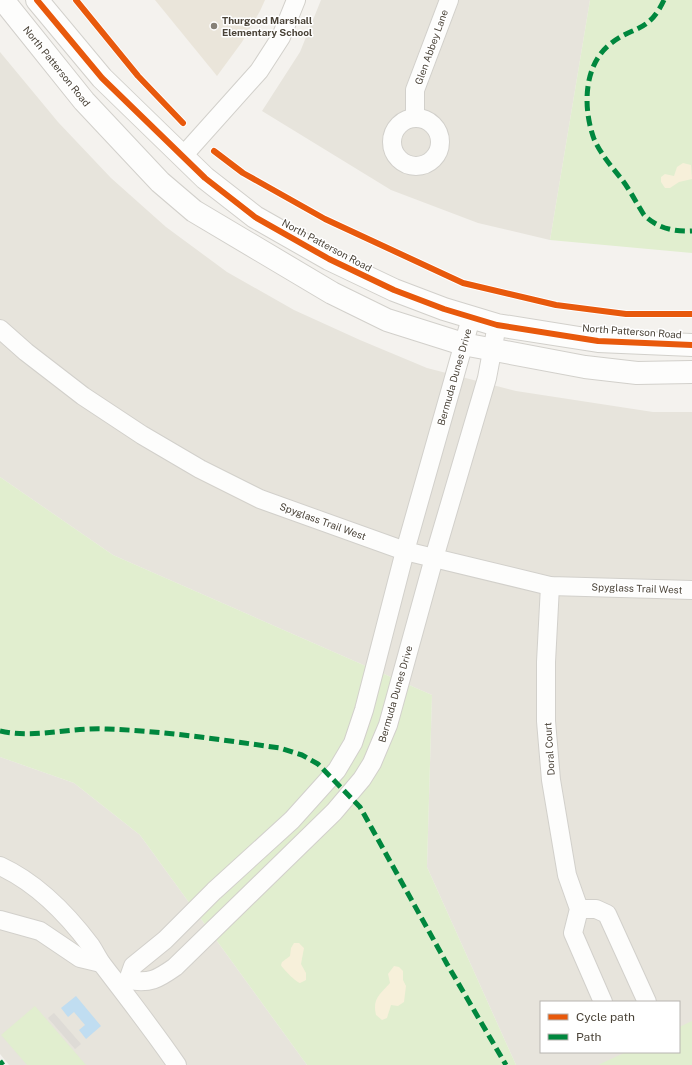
<svg xmlns="http://www.w3.org/2000/svg" width="692" height="1065" font-family="'Public Sans',sans-serif">
<rect width="100%" height="100%" fill="#f4f2ee"/>
<!-- residential -->
<g fill="#e7e4dc" fill-rule="evenodd">
<path d="M321,0h269l-40,240 -72,-17 -87,-33 -129,-79 38,-59z"/>
<path d="M0,52l58,70 53,56 55,49 61,45 67,38 66,30 67,28 89,23 137,21h39v653h-176l-89,-198 5,-172 -319,-140 -113,-78zM541,1002h138v50h-138z"/>
<path d="M0,757l74,26 66,52 167,230h-298l-9,-11z"/>
</g>
<!-- education -->
<path fill="#eae5da" d="M155,0h110l-5,11 -18,31 -25,34z"/>
<!-- green -->
<g fill="#e1eecf">
<path d="M590,0h102v253l-142,-13z"/>
<path d="M0,477l113,78 319,140 -5,172 89,198h-209l-167,-230 -66,-52 -74,-26z"/>
<path d="M35,1006l51,59h-59l-26,-30z"/>
<path d="M692,1021v44h-94l28,-13h53v-25z"/>
</g>
<!-- sand -->
<g fill="#f7f0da">
<path d="M683,163l8,2 1,14 -13,3 -9,6h-5l-4,-6v-5l4,-3 9,2 3,-9z"/>
<path d="M294,943h5l5,5 -3,16 5,9v7l-6,3c-3,0 -18,-15 -19,-18l1,-3 8,-6 1,-8z"/>
<path d="M394,966l5,1 4,4v9l3,6 -2,16 -6,4 -7,-1 -4,13 -5,2 -6,-5c-4,-16 4,-21 14,-32l-2,-9z"/>
</g>
<!-- water -->
<path fill="#c0ddf1" d="M76,996l25,30 -15,13 -7,-9 6,-5 -11,-13 -6,5 -7,-9z"/>
<!-- building -->
<path fill="#dedbd6" d="M54,1013l27,31 -6,5 -27,-31z"/>
<g fill="none" stroke-linecap="round" stroke-linejoin="round">
<defs>
<g id="minor">
<circle cx="416" cy="142" r="24"/>
<path d="M415,118v-28l3,-8 31,-82"/>
<path d="M182,157l77,-86 22,-34 15,-37"/>
<path d="M0,329l26,23 57,44 59,39 58,34 60,30 145,52 145,35 142,4"/>
<path d="M550,586l-4,76v59l5,59 16,95 12,34 -6,24 30,69"/>
<path d="M0,866c37,17 67,48 91,80 4,6 7,13 11,18 26,34 51,66 75,101"/>
<path d="M579,909h17l11,5 40,88"/>
<path d="M0,920l40,11 40,27 21,5"/>
<path d="M128,980c22,4 30,-1 47,-13l159,-155 28,-33 10,-16 16,-38 46,-167 53,-180 10,-53"/>
<path d="M120,986l8,-6 5,-14 32,-26 49,-49 78,-71 45,-50 16,-27 11,-33 41,-159 66,-233"/>
</g>
<g id="tertiary">
<path d="M3,0l81,101 76,81 34,29 138,82 55,27 76,24 122,23 52,6 55,-1"/>
<path d="M37,0l65,78 103,100 50,39 74,42 65,31 50,19 53,16 101,16 94,4"/>
</g>
</defs>
<!-- minor casing -->
<use href="#minor" stroke="#d2d0cb" stroke-width="20"/>
<!-- tertiary casing -->
<use href="#tertiary" stroke="#d2d0cb" stroke-width="24"/>
<!-- minor -->
<use href="#minor" stroke="#fdfdfc" stroke-width="18"/>
<!-- tertiary -->
<use href="#tertiary" stroke="#fdfdfc" stroke-width="22"/>
<!-- quiet -->
<g stroke="#00873e" stroke-width="5" stroke-dasharray="10 5" stroke-linecap="butt">
<path d="M664,0c-16,34 -31,25 -55,45 -26,22 -26,64 -15,94 7,16 19,29 29,42 8,11 14,23 21,34 13,13 30,17 48,16"/>
<path d="M0,731c35,8 71,-4 107,-2 57,2 116,11 173,19l22,7 16,9 42,43 87,157 59,101"/>
<path d="M0,1061l3,4"/>
</g>
<defs>
<g id="cycleway">
<path d="M37,0l65,78 103,100 50,39 74,42 65,31 50,19 53,16 101,16 94,4"/>
<path d="M76,0l62,76 45,47"/>
<path d="M214,151l29,22 82,46 138,64 93,22 70,9h66"/>
</g>
</defs>
<!-- cycleway casing -->
<use href="#cycleway" stroke="#fff" stroke-width="8"/>
<!-- cycleway -->
<use href="#cycleway" stroke="#e8590c" stroke-width="6"/>
</g>
<!-- markers -->
<circle fill="#868178" stroke="#fff" stroke-width="1.5" cx="214" cy="26" r="4"/>
<g text-anchor="middle" stroke-width="3" stroke-linejoin="round" paint-order="stroke">
<!-- poi labels -->
<g font-size="10" font-weight="bold" fill="#4b4439" stroke="#fff" text-anchor="start">
<text x="222" y="24">Thurgood Marshall<tspan x="222" dy="12">Elementary School</tspan></text>
</g>
<!-- street labels -->
<g font-size="10" fill="#4b4439" stroke="#fff">
<text transform="translate(431 47) rotate(-70)" y="4">Glen Abbey Lane</text>
<text transform="translate(57 66) rotate(51)" y="4">North Patterson Road</text>
<text transform="translate(327 245) rotate(28)" y="4">North Patterson Road</text>
<text transform="translate(632 331) rotate(4)" y="4">North Patterson Road</text>
<text transform="translate(454 377) rotate(-74)" y="4">Bermuda Dunes Drive</text>
<text transform="translate(323 521) rotate(20)" y="4">Spyglass Trail West</text>
<text transform="translate(637 588) rotate(2)" y="4">Spyglass Trail West</text>
<text transform="translate(395 694) rotate(-74)" y="4">Bermuda Dunes Drive</text>
<text transform="translate(549 749) rotate(-94)" y="4">Doral Court</text>
</g>
</g>
<!-- legend -->
<rect x="540" y="1001" width="140" height="52" fill="#ffffff" stroke="#b7b4b0"/>
<rect x="548" y="1014" width="20" height="6" fill="#e8590c" stroke="#b7b4b0"/>
<text x="576" y="1021" font-size="12" fill="#4b4439">Cycle path</text>
<rect x="548" y="1034" width="20" height="6" fill="#00873e" stroke="#b7b4b0"/>
<text x="576" y="1041" font-size="12" fill="#4b4439">Path</text>
</svg>
